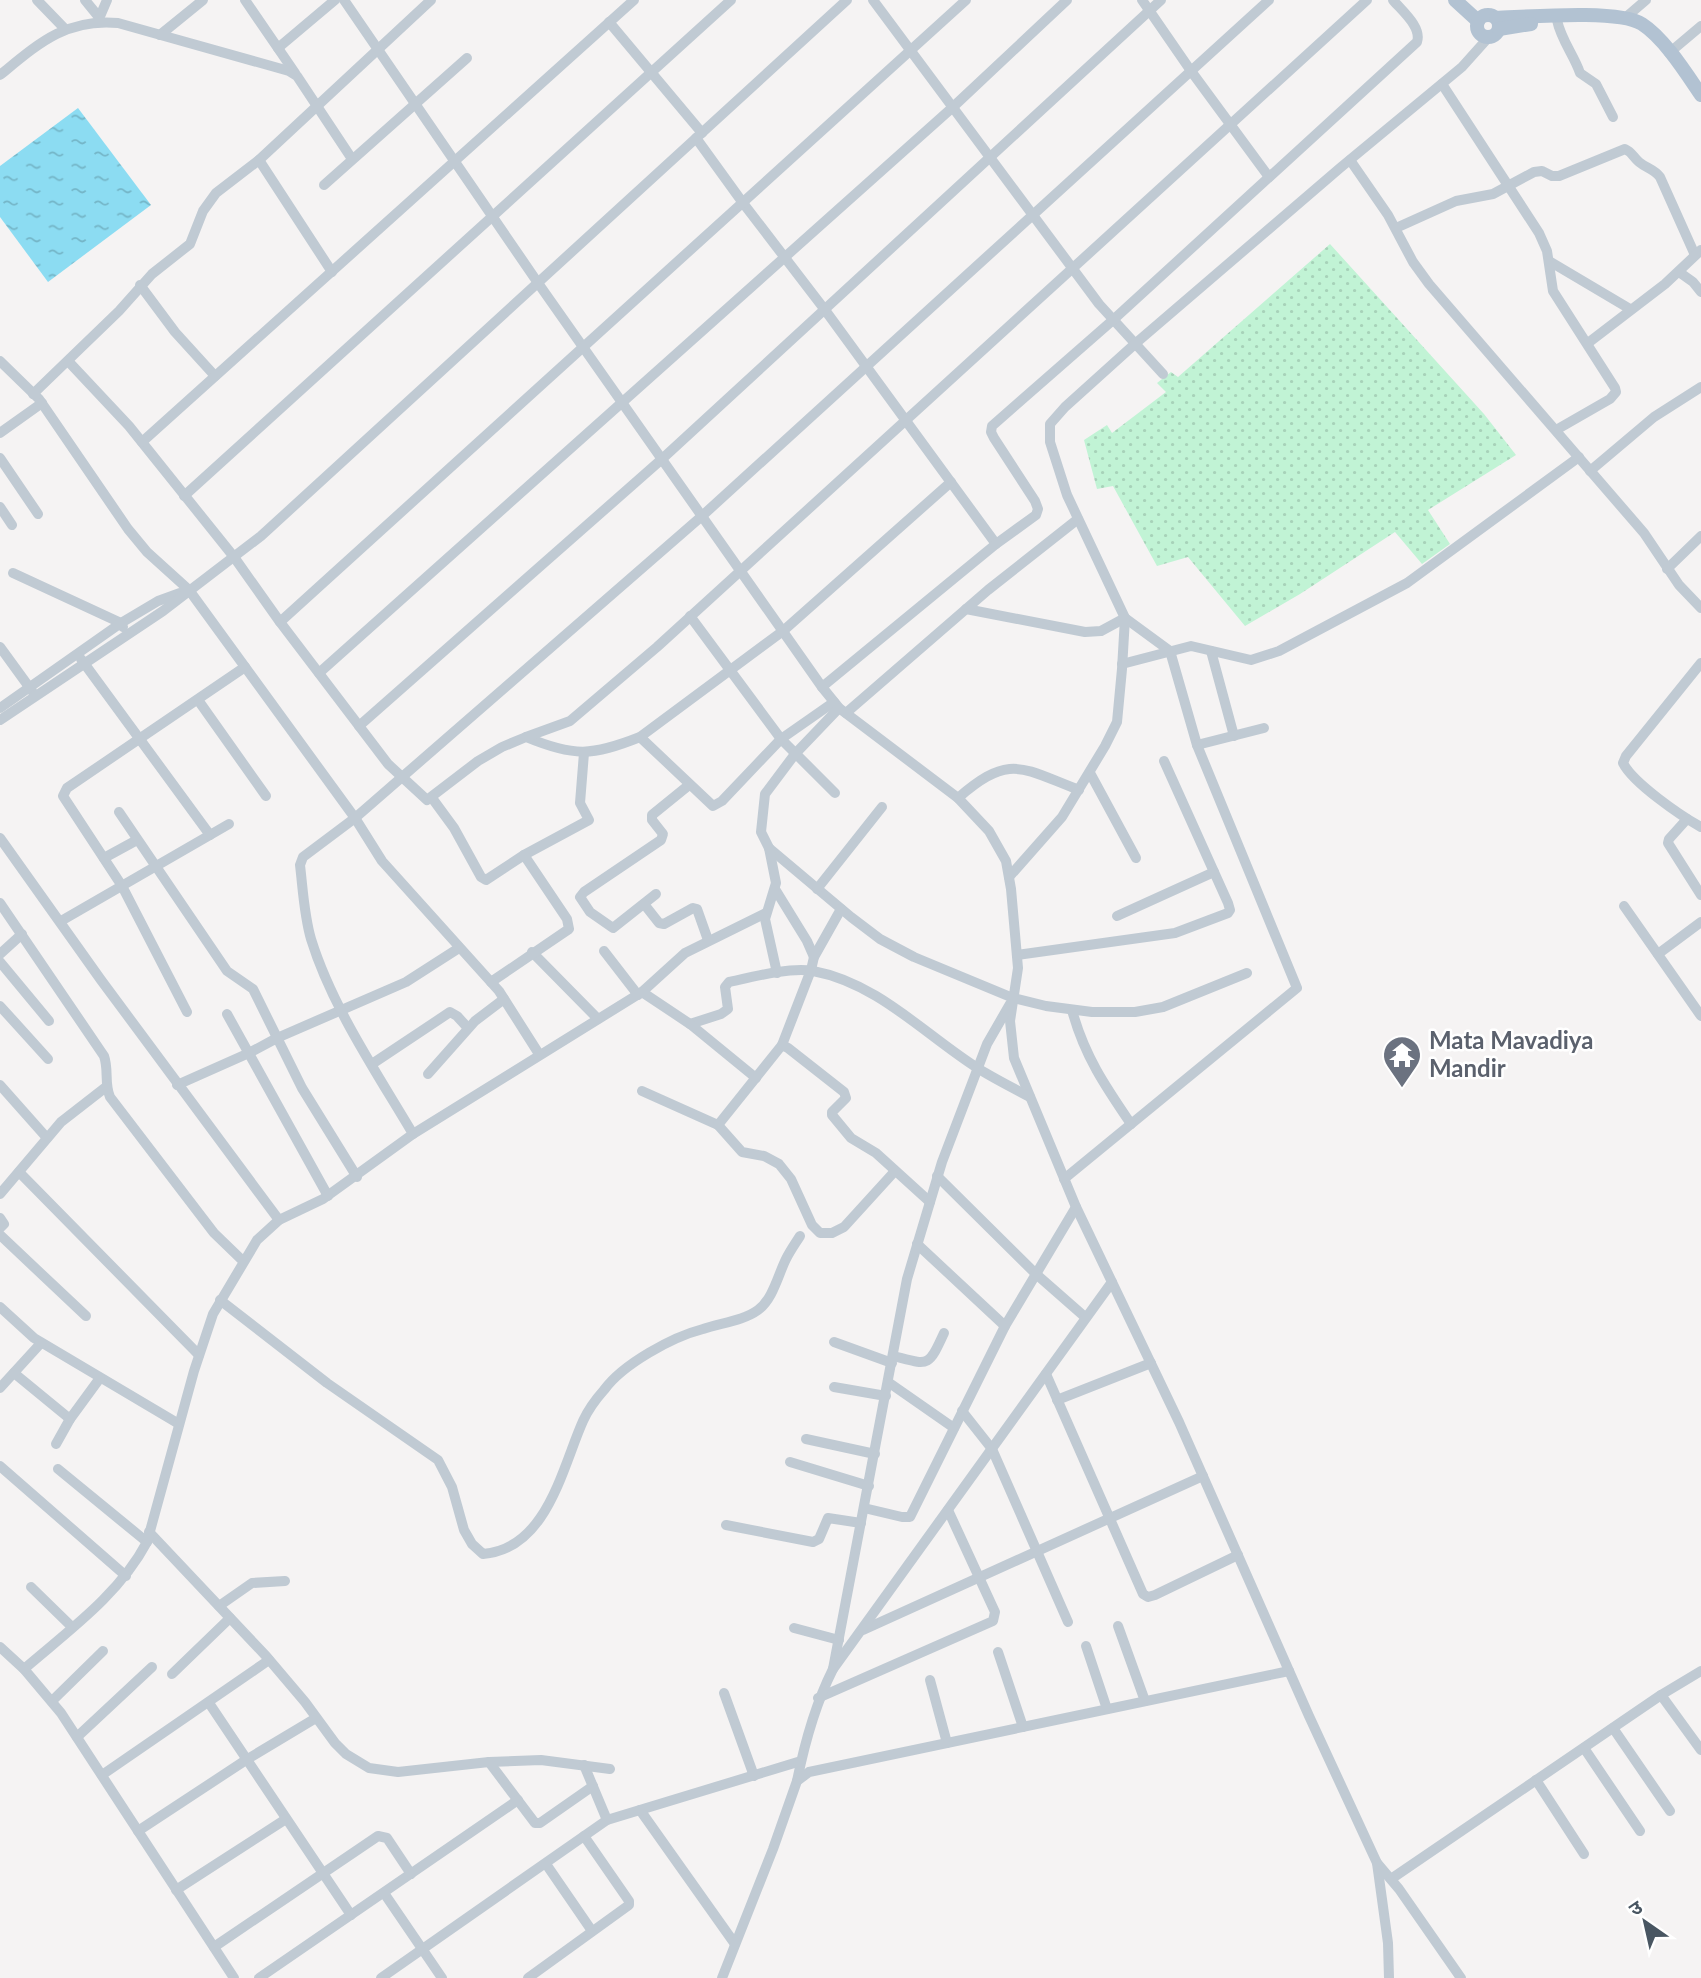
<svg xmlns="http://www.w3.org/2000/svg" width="1701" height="1978" font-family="Lato,'Noto Sans Devanagari',sans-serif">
<defs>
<pattern id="green-dots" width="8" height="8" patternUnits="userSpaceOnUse" patternTransform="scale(1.75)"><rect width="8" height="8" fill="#c1f3d5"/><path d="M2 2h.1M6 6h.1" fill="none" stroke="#a7d2b9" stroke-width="1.8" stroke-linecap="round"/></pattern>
<pattern id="water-ripples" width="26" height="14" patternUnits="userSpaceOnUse" patternTransform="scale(1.75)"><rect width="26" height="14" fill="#8cdcf2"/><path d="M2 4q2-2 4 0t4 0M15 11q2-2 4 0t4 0" fill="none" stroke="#74b5c7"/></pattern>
</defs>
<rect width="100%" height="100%" fill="#f5f3f3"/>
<!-- green -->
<path fill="url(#green-dots)" d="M1330,244l154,170 32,41 -88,55 22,34 -28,20 -27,-32 -95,62 -55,32 -57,-69 -31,9 -44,-80 -16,3 -13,-49 23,-15 5,8 54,-41 -9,-9 14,-11 7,5z"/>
<!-- water -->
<path fill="url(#water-ripples)" d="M78,108l73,97 -103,77 -48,-65v-51z"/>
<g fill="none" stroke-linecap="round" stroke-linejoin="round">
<!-- minor -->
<g stroke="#c0cad3" stroke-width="10">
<path d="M37,0l28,29"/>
<path d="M85,0l13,16"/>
<path d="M245,0l50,73"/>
<path d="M344,0l194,283 284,404 17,21 119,90 31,33 17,30 5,28 7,79 -8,53 4,37 62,149 103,215 130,294 68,147 22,26 62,89"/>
<path d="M873,0l226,304 64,70"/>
<path d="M1142,0l49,71 78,106"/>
<path d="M1625,18l21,-18"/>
<path d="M1557,20c4,20 17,35 23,53l16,11 17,33"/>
<path d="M98,21l9,-21"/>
<path d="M609,22l93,111"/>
<path d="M160,35l43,-35"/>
<path d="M278,48l57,-48"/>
<path d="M1669,53l32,-27"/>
<path d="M0,75c38,-31 66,-57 118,-52l171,48 8,5 55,83"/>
<path d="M1442,84l97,149 8,18 6,40 62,97 1,4 -6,7 -54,31"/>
<path d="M696,138l47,65 82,107 171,234"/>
<path d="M259,160l73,112"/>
<path d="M1350,160l38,55 25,47 16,22 215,249 35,52 22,23"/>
<path d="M324,185l143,-127"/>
<path d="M1396,228l60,-27 37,-7 41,-22 8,-1 10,5h7l66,-27c7,3 8,8 14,13 7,6 15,7 21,15l35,78"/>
<path d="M1549,261l81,48"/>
<path d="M1679,272l14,10 8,10"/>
<path d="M140,285l35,47 40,44"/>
<path d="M1588,343l77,-59 36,-34"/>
<path d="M0,361l39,38 89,130 19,23 42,38 166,228 27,43 117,130 40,63"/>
<path d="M68,361l61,65 105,131 46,65 108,142 39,36 51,-39 24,-14 24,-10c48,20 66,19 114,0l143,-106 168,-149"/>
<path d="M33,394l86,-83 33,-37 38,-30 13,-33 13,-18 43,-33 172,-160"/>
<path d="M0,433l42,-30"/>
<path d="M142,442l492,-442"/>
<path d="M0,458l38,56"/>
<path d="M1590,471l64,-54 47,-30"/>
<path d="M184,496l547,-496"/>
<path d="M0,507l12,18"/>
<path d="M1667,569l34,-33"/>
<path d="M13,573l108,50 2,4"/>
<path d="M966,609l119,23 16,-1 24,-13 45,33 27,94 100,243 -233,191"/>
<path d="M690,616l91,123 54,54"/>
<path d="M280,622l686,-622"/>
<path d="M0,647l32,44"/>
<path d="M1211,651l23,85"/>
<path d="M81,659l129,176"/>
<path d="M1701,663l-75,93 -3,7c10,20 58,53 78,64"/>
<path d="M1122,664l69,-18 60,14 28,-9 128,-68 172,-126"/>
<path d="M319,673l634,-566 114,-107"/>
<path d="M822,687l174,-143 40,-29 2,-6 -3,-8 -41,-63 -3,-6 1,-6 121,-106 304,-278c5,-15 -15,-31 -24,-42"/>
<path d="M198,700l68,96"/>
<path d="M0,708l121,-85 37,-22 22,-8"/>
<path d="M846,713l142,-123 90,-71"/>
<path d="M0,720l163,-109 98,-75 586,-536"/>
<path d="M359,726l303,-267 499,-459"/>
<path d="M526,737l44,-16 87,-74 710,-647"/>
<path d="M640,737l73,69 9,-5 59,-62 53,-37"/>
<path d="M1197,745l67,-17"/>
<path d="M1090,773l46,85"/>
<path d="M432,798l22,30 27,49 5,3 38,-25 65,-35 -9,-17 4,-50"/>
<path d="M958,798c52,-45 63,-30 121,-8"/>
<path d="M119,812l108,159 26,18 49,99 55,89"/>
<path d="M1687,819l-18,20 -1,4 33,52"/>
<path d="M0,838l101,142 178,240"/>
<path d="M769,848l82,69 29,22 34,18 99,41 33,8 46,6h43l28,-5 84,-34"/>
<path d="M104,858l33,-18"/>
<path d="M1009,877l53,-60 43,-71 12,-24 5,-53 3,-51 -58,-123 -17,-53v-18l15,-17 71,-64 204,-175 122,-101 26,-29"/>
<path d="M775,889l32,52 7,16"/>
<path d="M817,889l65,-82"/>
<path d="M656,894l-43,34 -23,-16 -10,-15 4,-5 77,-52 2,-6 -11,-14v-5l37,-30"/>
<path d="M0,903l104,153c5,14 0,27 6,41l104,136 29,28"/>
<path d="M644,904l15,19 5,1 29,-16 4,1 11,31"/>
<path d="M1624,906l77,110"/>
<path d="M1117,916l97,-44"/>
<path d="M61,921l168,-97"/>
<path d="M604,951l34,44"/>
<path d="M532,952l66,67"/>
<path d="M0,954l22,-20"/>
<path d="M1658,954l43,-32"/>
<path d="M1017,955l158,-22 53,-20 2,-3 -2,-7 -64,-142"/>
<path d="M0,962l49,59"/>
<path d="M777,973l-12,-54 11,-36 -7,-35 -8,-16 4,-38 30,-40 44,-46"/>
<path d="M491,982l78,-53 -2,-10 -43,-64"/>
<path d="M642,992l43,-39 81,-40"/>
<path d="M0,1006l48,53"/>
<path d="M1072,1010c12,45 33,76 59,114"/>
<path d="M187,1012l-65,-126 -59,-90 4,-8 178,-121"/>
<path d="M227,1014l101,182"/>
<path d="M690,1024l31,-10 7,-5 -3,-22 4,-5c23,-5 61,-15 84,-11 65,12 112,64 166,98 16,10 34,19 51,28"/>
<path d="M782,1045l29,-75 3,-13 27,-48"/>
<path d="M372,1064l78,-52 7,4 11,12"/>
<path d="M428,1074l47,-53 29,-22"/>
<path d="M0,1085l47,53"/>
<path d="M177,1085l72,-32 28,-15 129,-56 53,-34"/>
<path d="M642,1091l76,34 24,27 22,4 15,8 12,15 21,46 8,8h12l12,-6 51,-56"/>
<path d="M718,1125l64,-80 6,3 56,44 2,6 -14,14v3l19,23 25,15 54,49"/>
<path d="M413,1134c-36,-61 -81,-127 -102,-195 -7,-24 -8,-49 -11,-74l3,-8 52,-39 347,-302 567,-516"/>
<path d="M19,1172l180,183"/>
<path d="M937,1176l99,98 49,43"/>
<path d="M0,1194l61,-72 45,-35"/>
<path d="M0,1218l4,6 -4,4"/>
<path d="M0,1235l86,81"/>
<path d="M917,1244l88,82"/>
<path d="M220,1300l107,83 111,77 14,27 12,43 8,14 11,10c64,-5 79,-86 100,-133 5,-11 13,-22 21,-31 19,-26 68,-53 99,-61 17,-6 40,-8 55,-19 15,-11 20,-35 28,-51 4,-8 9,-15 14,-23"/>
<path d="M0,1307l34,31 145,86"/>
<path d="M834,1342l58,21"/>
<path d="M893,1356c36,9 35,12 51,-23"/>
<path d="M14,1373l56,46"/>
<path d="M1046,1374l97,220 5,3 7,-2 83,-40"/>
<path d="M888,1382l66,46"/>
<path d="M834,1387l52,9"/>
<path d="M0,1388l41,-45"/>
<path d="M1057,1400l94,-37"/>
<path d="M962,1411l30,38 76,173"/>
<path d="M806,1439l69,15"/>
<path d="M56,1444l14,-25 30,-41"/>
<path d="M790,1462l79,24"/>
<path d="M0,1466l126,110"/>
<path d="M58,1469l89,73"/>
<path d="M864,1508l38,9h8l95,-191 71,-119"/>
<path d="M726,1525l87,17 6,-3 9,-21 33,5"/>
<path d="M149,1532l117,124 39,46 30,41 11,11 23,14 29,4 91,-10 52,-2 69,9"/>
<path d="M31,1587l41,40"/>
<path d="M219,1606l33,-23 33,-2"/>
<path d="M1118,1626l27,75"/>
<path d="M794,1628l45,12"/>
<path d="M863,1630l340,-154"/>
<path d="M1086,1646l21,63"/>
<path d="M0,1647l24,22 37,44 173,265"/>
<path d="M998,1652l25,75"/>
<path d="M24,1669c44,-38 95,-74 123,-127l47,-171 19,-57 44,-74 22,-20 44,-21 90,-65 229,-142 48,32 66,54"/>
<path d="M833,1669l74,-390 35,-117 45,-118 23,-40"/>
<path d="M172,1674l58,-56"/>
<path d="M930,1680l17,63"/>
<path d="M724,1693l30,83"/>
<path d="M1661,1695l40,55"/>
<path d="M818,1698l175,-77 2,-9 -47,-102"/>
<path d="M52,1701l51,-50"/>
<path d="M209,1703l142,212"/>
<path d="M1613,1728l57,83"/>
<path d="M77,1737l75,-70"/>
<path d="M1584,1748l56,83"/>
<path d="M489,1762l46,61h5l53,-37"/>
<path d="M584,1765l23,55"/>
<path d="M102,1775l167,-115"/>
<path d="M1536,1780l48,74"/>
<path d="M797,1781c8,-40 18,-76 36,-112l279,-387"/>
<path d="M640,1810l95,134"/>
<path d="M138,1831l108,-71 70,-42"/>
<path d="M1377,1863l11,80 1,35"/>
<path d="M546,1864l46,67"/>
<path d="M1391,1879l270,-184 40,-24"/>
<path d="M176,1890l110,-71"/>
<path d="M384,1893l58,85"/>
<path d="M214,1947l164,-111 9,2 24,36"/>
<path d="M259,1978l259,-178"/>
<path d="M381,1978l226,-158 194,-59"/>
<path d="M528,1978l101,-73v-4l-45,-65"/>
<path d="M722,1978l51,-129 24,-68 12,-9 480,-101"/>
</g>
<!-- major -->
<g stroke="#b2c2d2" stroke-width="14">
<path d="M1455,0l23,21"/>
<circle cx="1488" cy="26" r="11"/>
<path d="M1496,18c30,-1 123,-9 146,6 22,14 44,49 59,71"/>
<path d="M1499,29l32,-5"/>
</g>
</g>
<!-- icons -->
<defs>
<symbol id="temple-pin" viewBox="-11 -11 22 30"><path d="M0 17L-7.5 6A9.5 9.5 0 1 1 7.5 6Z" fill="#6b7280" stroke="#fff"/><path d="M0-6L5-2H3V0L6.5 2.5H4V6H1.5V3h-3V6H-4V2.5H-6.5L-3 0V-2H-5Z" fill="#fff"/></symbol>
</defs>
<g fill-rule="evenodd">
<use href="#temple-pin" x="1380" y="1033" width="44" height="60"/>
</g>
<g text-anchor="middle" stroke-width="5" stroke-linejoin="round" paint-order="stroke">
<!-- worship labels -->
<g font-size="24" font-weight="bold" fill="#5b616d" stroke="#fff" text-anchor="start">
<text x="1429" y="1049">Mata Mavadiya<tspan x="1429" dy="28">Mandir</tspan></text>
</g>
</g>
<!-- north arrow -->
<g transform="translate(1645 1922) rotate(326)" stroke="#ffffff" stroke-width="5" paint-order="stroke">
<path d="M0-5L12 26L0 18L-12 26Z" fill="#495662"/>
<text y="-10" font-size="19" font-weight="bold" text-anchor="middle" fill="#495662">उ</text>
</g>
</svg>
